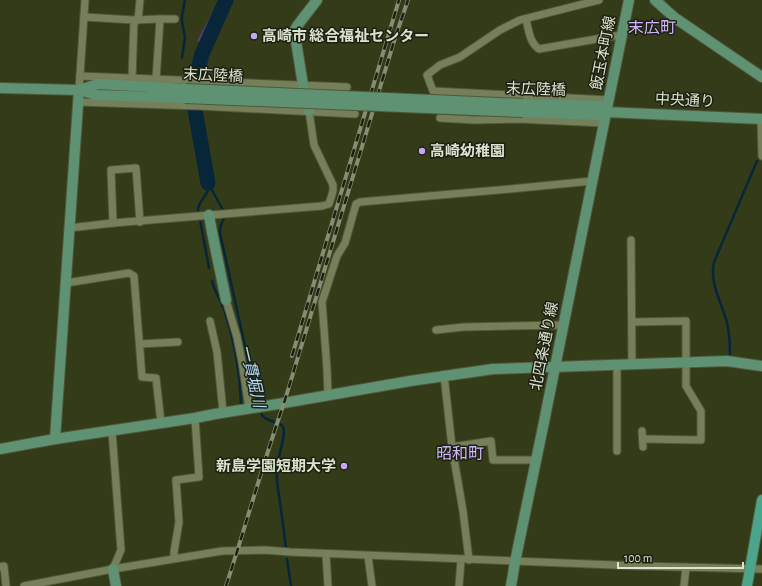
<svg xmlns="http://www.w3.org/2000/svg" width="762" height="586" font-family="'Alegreya Sans','Noto Sans JP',sans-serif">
<rect width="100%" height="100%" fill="#333b19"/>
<!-- green -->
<path fill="#55397b" d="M219,0h3l-4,10 -18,32 -3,-1z"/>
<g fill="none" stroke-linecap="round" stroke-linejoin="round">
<!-- stream -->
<g stroke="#07263a" stroke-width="2.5">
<path d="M182,58l3,-21 -3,-15v-6l3,-16"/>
<path d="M208,183l15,27"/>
<path d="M198,213c-1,-12 8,-14 10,-24 0,-2 0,-4 0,-6"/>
<path d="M224,218l-4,10v5l38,172"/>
<path d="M200,220l9,48"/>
<path d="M212,281c2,10 8,18 12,28 10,30 16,62 17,94"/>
<path d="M730,357c0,-12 0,-23 -3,-34 -5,-20 -18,-40 -13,-61l43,-101"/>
<path d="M260,410c4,15 19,9 23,17 4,6 -6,32 -6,42 -1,11 1,22 3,33 2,15 4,30 6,46"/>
<path d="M287,559l4,27"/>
</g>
<!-- river -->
<path stroke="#07263a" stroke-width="15" d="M208,183l-13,-73 1,-34 6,-22 24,-54"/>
<defs>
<g id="street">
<path d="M599,0l-79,20 -20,10 -40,27 -20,8 -13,10 6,16 176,9"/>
<path d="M84,17l50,3 26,-1h15"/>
<path d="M138,20l2,-20"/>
<path d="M526,20c3,10 3,22 13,29l75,-13h7"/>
<path d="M80,76l267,11"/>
<path d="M132,79l2,-59"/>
<path d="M156,80l4,-61"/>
<path d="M79,90l6,-90"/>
<path d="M78,102l121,4 156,8"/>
<path d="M440,118l34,2 44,-1 86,4"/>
<path d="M761,119l1,37"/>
<path d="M113,223l-2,-53 25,-2 4,54"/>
<path d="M69,228l44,-5 209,-17 7,-2 4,-13v-6l-19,-40 -5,-34"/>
<path d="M631,240l1,124"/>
<path d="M66,283l63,-10 5,3 8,101 14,1 5,45"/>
<path d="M226,300l11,37 5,25 7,46"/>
<path d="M210,321l7,31 6,60"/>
<path d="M632,322l54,-1v65l15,25v29l-58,-1"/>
<path d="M436,330l28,-3 100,-2"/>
<path d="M140,344l38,-2"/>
<path d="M617,364v87"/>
<path d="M444,375l8,72 11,64 6,49"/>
<path d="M328,395l-1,-26 -5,-67 15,-46 8,-13 11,-39 4,-2 150,-13 82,-8"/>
<path d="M112,431l9,119 -8,19"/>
<path d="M642,431l1,16"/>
<path d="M452,447l39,-6 2,19h44"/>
<path d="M326,554l2,32"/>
<path d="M368,556l4,30"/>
<path d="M174,558v-6l5,-30 -3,-42 23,-3 -4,-59"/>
<path d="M0,567l4,-1 2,20"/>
<path d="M24,586l89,-17 109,-18 43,-1 25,2 349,14 123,3"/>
<path d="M459,586l2,-26"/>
<path d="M684,586l2,-19"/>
</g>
<g id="secondary">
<path d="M655,0l20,18 87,59"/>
<path d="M0,88l79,2 17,5 89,3"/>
<path d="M79,90l19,-6 88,5"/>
<path d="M523,104l78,2 5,6"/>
<path d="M309,111l-6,-26 -8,-50v-5l2,-4 20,-26"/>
<path d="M523,112l76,3 7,-3 156,7"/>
<path d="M209,215l3,17 14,68"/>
<path d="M55,439l24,-349"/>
<path d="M0,449l55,-10 140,-21 20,-4 63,-10 132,-23 83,-12 234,-8 35,5"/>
<path d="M113,569l3,17"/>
<path d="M511,586l4,-24 29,-140 59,-294 26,-128"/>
</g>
<path id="primary" d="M747,586l15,-86"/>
</defs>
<!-- street casing -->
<use href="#street" stroke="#51583a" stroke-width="9"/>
<!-- secondary casing -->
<use href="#secondary" stroke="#51583a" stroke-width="12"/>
<!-- primary casing -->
<use href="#primary" stroke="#51583a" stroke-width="12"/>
<!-- street -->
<use href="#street" stroke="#757f5a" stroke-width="7"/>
<!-- secondary -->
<use href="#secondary" stroke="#5f9272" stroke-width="10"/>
<!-- primary -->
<use href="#primary" stroke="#4aa58b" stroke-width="10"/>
<defs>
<g id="rail">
<path d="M292,356l107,-356"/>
<path d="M226,586c20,-61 37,-123 58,-183l112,-368 12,-35"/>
</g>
</defs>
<!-- rail casing -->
<use href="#rail" stroke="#858d72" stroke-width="4"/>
<!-- rail -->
<use href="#rail" stroke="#1c2011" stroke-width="2.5" stroke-dasharray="8" stroke-linecap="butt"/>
<defs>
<g id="secondary-bridge">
<path d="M186,89l337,15"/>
<path d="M185,98l338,14"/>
</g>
</defs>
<!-- secondary-bridge casing -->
<use href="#secondary-bridge" stroke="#51583a" stroke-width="12" stroke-linecap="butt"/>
<!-- secondary-bridge -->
<use href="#secondary-bridge" stroke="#5f9272" stroke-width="10"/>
</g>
<!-- markers -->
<g fill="#c3a7f2" stroke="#1c2011" stroke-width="1.5">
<circle cx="254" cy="36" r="4"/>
<circle cx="422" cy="151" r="4"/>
<circle cx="344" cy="466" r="4"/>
</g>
<g text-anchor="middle" stroke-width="3" stroke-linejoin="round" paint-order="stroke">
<!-- poi labels -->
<g font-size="15" font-weight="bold" fill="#dbe2ce" stroke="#1c2011" text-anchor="start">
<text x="262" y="41">高崎市 総合福祉センター</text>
<text x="430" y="156">高崎幼稚園</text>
<text x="336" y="471" text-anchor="end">新島学園短期大学</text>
</g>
<!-- street labels -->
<g font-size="15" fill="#dbe2ce" stroke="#1c2011">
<text transform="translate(603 53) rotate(-79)" y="5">飯玉本町線</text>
<text transform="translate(213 75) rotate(3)" y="5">末広陸橋</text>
<text transform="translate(536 89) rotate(2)" y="5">末広陸橋</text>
<text transform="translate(685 100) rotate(3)" y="5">中央通り</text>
<text transform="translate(544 346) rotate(-79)" y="5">北四条通り線</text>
</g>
<!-- neighbourhood labels -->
<g font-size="16" fill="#cfb5fb" stroke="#1c2011">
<text x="652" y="33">末広町</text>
<text x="460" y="459">昭和町</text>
</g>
<!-- water labels -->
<g font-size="16" font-style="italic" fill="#b3deff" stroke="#1c2011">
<text transform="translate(253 376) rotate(77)" y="6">一貫堀川</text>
</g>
</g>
<!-- scale -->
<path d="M618 562v6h125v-6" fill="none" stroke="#dbe2ce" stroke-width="2"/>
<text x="624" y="562" font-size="12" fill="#dbe2ce" stroke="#1c2011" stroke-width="3" paint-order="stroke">100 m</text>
</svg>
